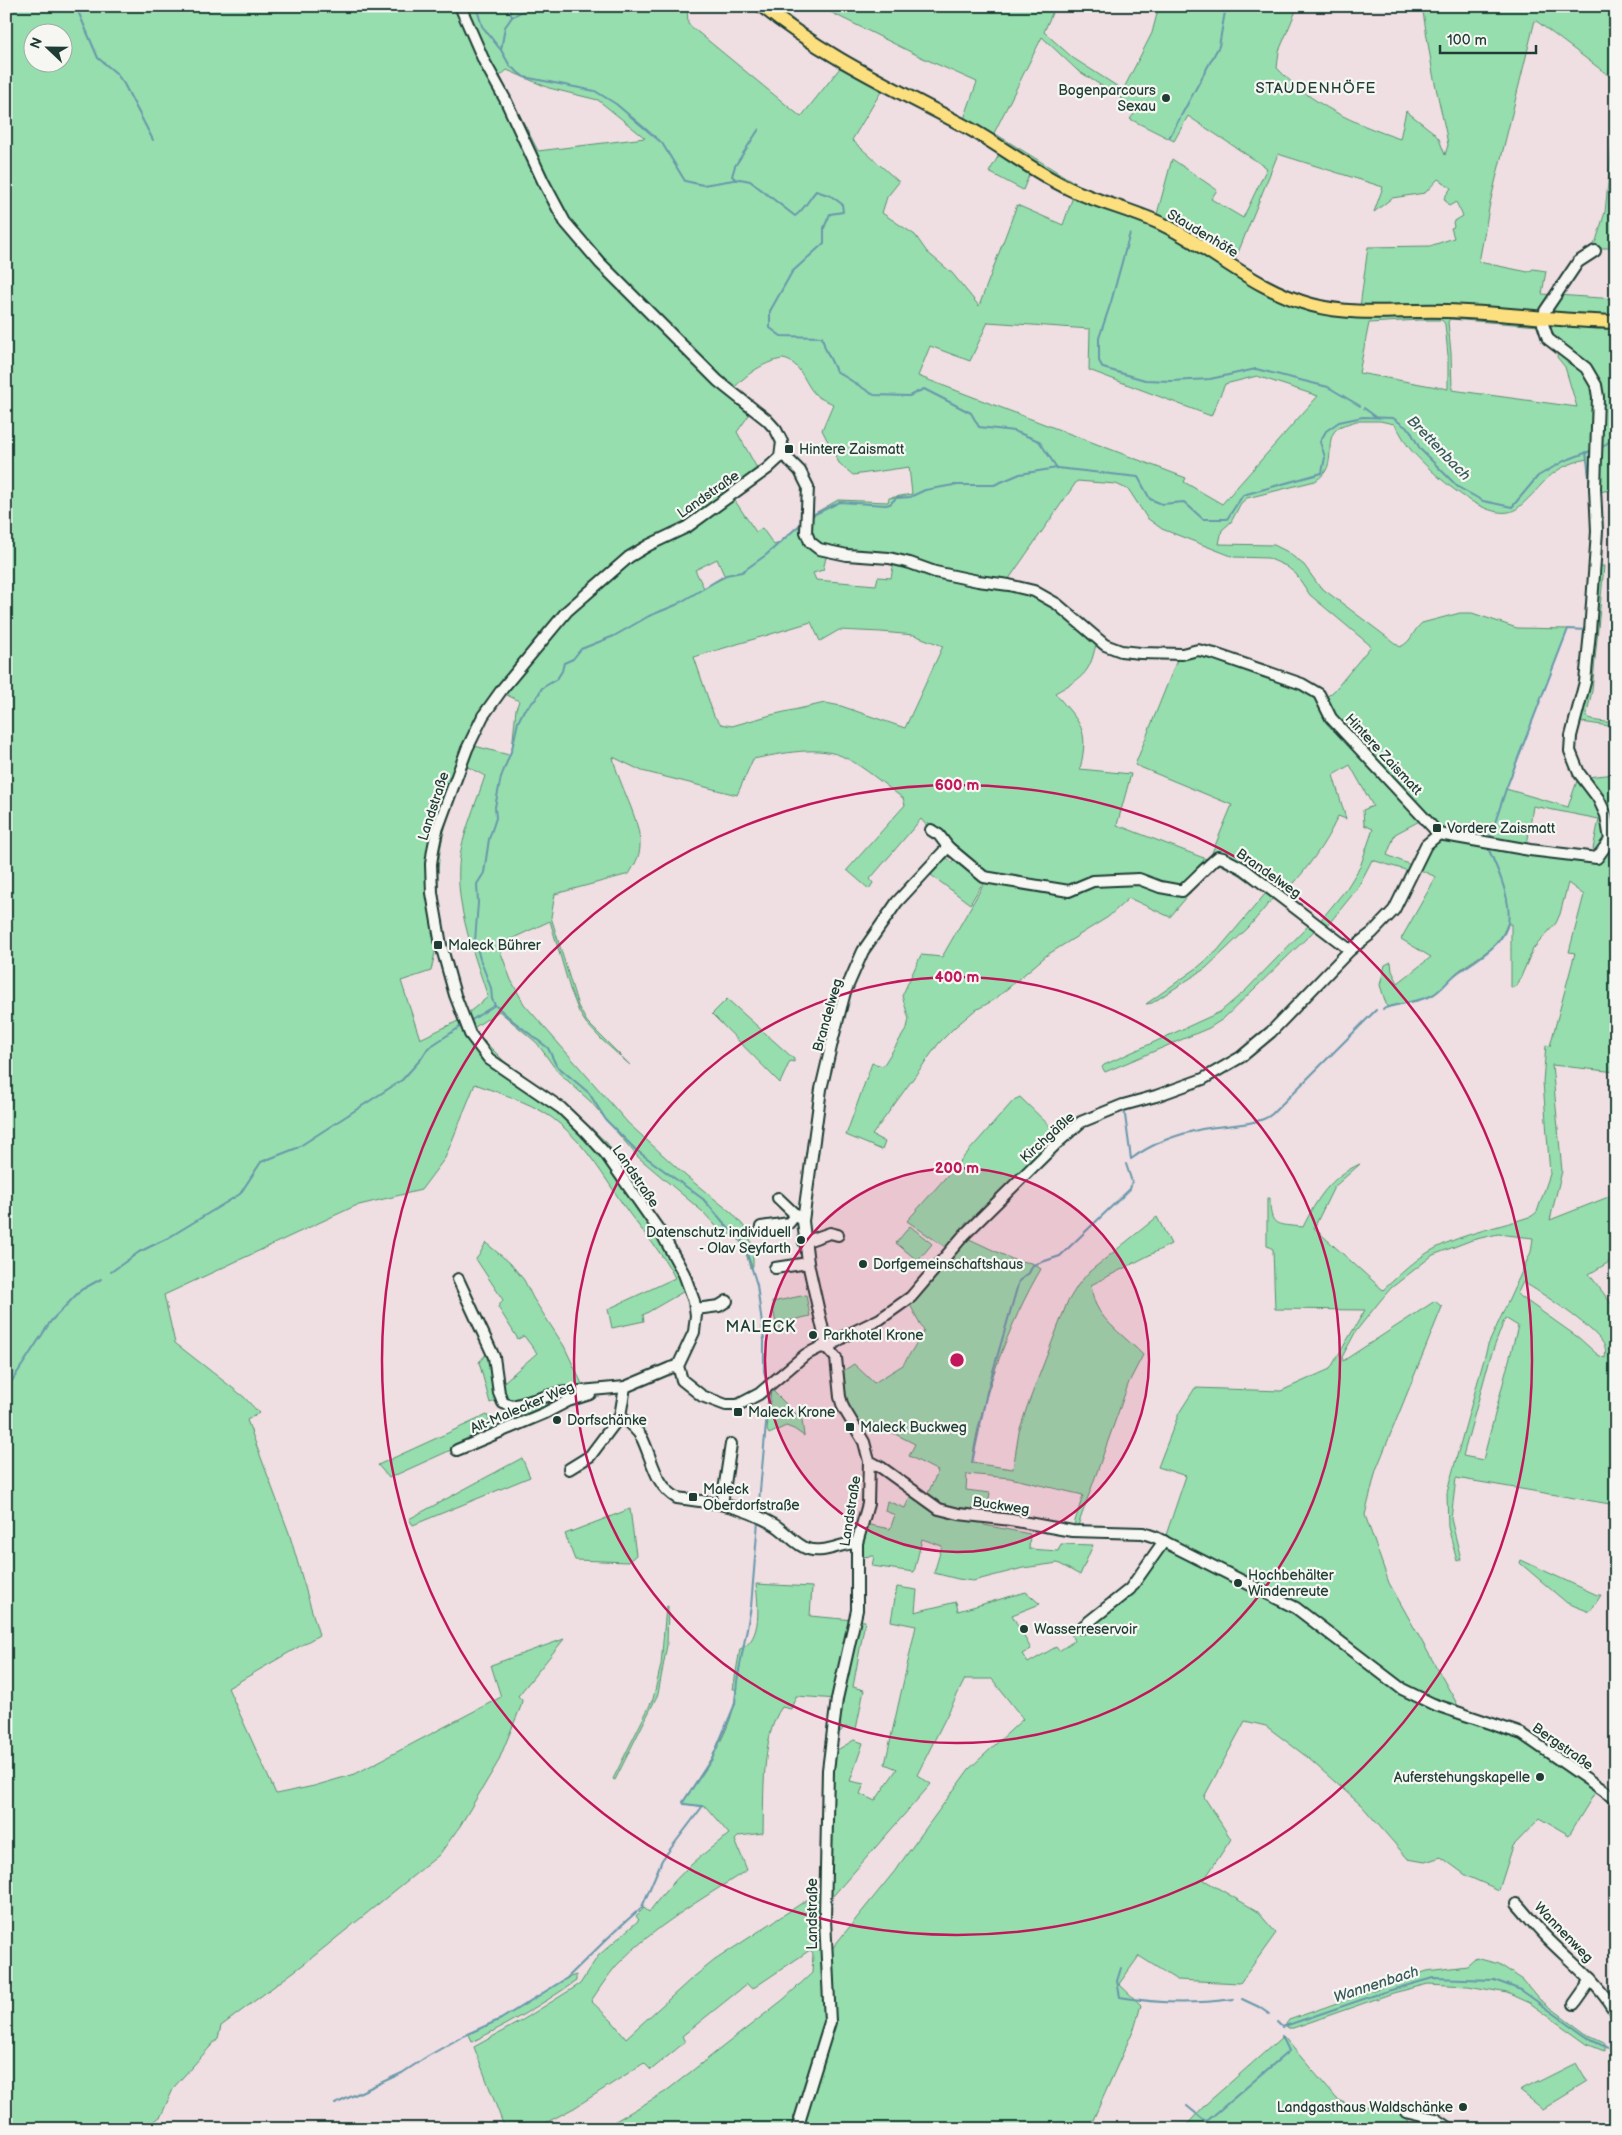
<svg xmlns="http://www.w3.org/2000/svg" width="1622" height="2135" font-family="'Balsamiq Sans',sans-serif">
<rect width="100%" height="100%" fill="#efdee2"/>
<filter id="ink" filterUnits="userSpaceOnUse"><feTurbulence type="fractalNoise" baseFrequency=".02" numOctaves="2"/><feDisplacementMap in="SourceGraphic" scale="10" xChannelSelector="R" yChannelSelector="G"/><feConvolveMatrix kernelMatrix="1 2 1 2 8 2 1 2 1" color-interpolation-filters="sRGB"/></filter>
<g filter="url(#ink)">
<!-- green -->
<g fill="#96deae" stroke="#5a8e71" fill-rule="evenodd">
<path d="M6,6h681l1,18 113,93 39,-49 42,22 -30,50 47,42 -12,15 -5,16 33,22 12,17 25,21 27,33 38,-101 46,20 13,-37 -226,-126 -82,-56h10c48,47 126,82 186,113l13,-37 -54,-24 -105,-52h237l-11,26 29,26 50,32 29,-57 7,-27h139l-19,45 -2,17c35,37 76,55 123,71l6,-28 27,21 6,7 6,16 3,-10 -2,-12 -13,-59 -11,-68h194v75l-81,-61 -45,183 -11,59 49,10 5,-3 13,2 -4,23 74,5v190l-17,3v74h5l-12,125 -6,26 11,4 19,2v4l-35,-5c-7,22 -7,35 6,55l29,-3v56l-11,9 -8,11 -4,-1 6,-30 -66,-13 -7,46 74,12c2,-8 7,-18 16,-21v229l-64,-7 10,106 -12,49 66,-26v64l-27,16 27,36v195l-160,-27 -5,41 10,40 -4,2 -9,-34 -1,-34 3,-12 38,-136 43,-93 2,-14 -35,-4 -26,6 -39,15 -42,33 -11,13 -24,30 -14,26 1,4 92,-60 7,6 -66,163 -11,45 24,68 76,135 57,21 74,52 -27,44 -29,-17 -27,28 -14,44 -32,-14 -26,-19 -16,5 -17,-3 -46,-53 -55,-49 -41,-31 -21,-5 -41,76 27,42 -27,41 53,31 19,22 -36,50 -63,-3 -38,-24 -20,28 22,21 -6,21 -46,103h-487l63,-37 119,-93 28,-26 1,-20 -3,-3 -58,39 -5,-5 -65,52 3,6 -34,28 -7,-7 -70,45 -40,21h-29l-31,-82 47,-26 59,-37 18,-28 41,-36 -3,-4 8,-8 5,4c24,-33 48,-54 80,-78l-23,-27 -22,-3 -1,-2c21,-35 51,-70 53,-113h-3l7,-40c23,-9 18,-45 16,-65l56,3 -2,29 55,5 -12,66 11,3 -8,39 -11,-2 -5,5h-7l4,-33 -41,-3 -5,13 -9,-2c-21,28 -18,92 -19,126l-24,3 -4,4 12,30c-45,29 -94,57 -131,96 -9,11 -17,23 -25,35l21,20 14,17 64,-58 25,-20 110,-72 5,-138 9,-1 15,-9 9,3 -13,38 14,3 -4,10 15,7 22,-32 -12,-5 31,-138 -25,-5 6,-34 20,3 -2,22 41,-10 2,9 68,-19 14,12 -28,11 19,34 -9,5 6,9 28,-16 3,4 15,-10 -4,-10 11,-3 49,-39 34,-48 22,-65 -28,-9 21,-54 16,-25 86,3 49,-22 35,-59 -90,-1 -2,-60 -6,-3v-48h3c0,30 6,26 33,29 14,-28 27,-50 57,-63l-26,23 -20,41 69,62c16,-14 32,-31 51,-41 30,-16 66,-22 98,-33l5,-4 13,-38 -7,-92 3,-37 4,1 25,-93 -6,-1 15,-57 -16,-12 -8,31 -4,9 -23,26 -16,37 -6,1v-63h-4c-8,26 -34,34 -52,50 -7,7 -13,16 -23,21 -13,7 -30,9 -45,12l-7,-22 5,-20 6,-3 1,9 6,12 33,-26 -30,-18 35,-62 -18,-8 11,-22 6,-23 -6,-8 -34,18 -8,21 26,11 -4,5 -37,-11 -15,29 -30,37 -11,3 -93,90 -14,9 -104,44 -3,-5 2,-2 116,-53 26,-22 63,-65 -35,-28 -26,31 -42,40 -54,35 -6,1 51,-36 20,-17 49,-58 -29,-20 -22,-11 -26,25 2,5 -21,25 -41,-19 -21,19 -61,38 -53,45 -20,11 -19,16 -16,16 -67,92 13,7 -3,8 -36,-15 26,-72 11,3 24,-38 2,-9 -7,-23 19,-41 21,2 47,-82 -25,-20 -17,-19 -7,5 -19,-22 -51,60 3,4 -4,6 -22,-19 58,-65 -2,-7c-19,-13 -37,-30 -57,-40 -26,-14 -66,-4 -93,1l-16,36 -95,-24 -29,-14c5,27 28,63 27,89 0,10 -6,20 -11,28l-74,20 -4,23 27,89 9,16 43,43 -28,-25 -16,-17 -7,-11 -9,-23 -20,-68 -52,24 13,35 13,24 104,119 59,54 45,36 16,18 5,19v17l-3,1c-3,-13 -7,-28 -19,-35l-4,5 -24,-26 -65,-55 -47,-55 -34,-31 -20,-28 -38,-32 -27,18 32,32 67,48 36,34 62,94 24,41 -7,8 2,3 -45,26 1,6 -32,7 -4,-19 67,-31c-13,-27 -34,-47 -51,-72 -19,-28 -37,-59 -63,-81 -23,-21 -57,-30 -86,-41l-30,74 -24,32 -66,16 -191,89 11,48 69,54 15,16 -12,7 42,113 30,102 -91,53 48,106 38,-8 41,-12 146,-77 -10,-32 73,-26 -46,57 4,4 -1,6 -23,56 -38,64 -21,29 -135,109 -83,62 -3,12 -44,49 -13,29 -16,13h-139zM32,32h30v30h-30zM1042,37l35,33 61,39 -8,10 44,22 14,-25 79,52 -24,50 -32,-19 6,-9 -45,-31 -15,55 -28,-8 -52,-22 -83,-51zM507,70l42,18 49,12 47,38 -107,13 -38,-75zM1278,154l105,33 -9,25 18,-14 33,-5 13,-14 13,9 -7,10 5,8 7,-4 7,14 -10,6 1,5 -3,1 3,10 -24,8 -62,1 -8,60c-46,-3 -86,-23 -125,-47zM1450,319l89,7 19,25 -1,6 8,10 12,40 -125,-17 -1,-37 -3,-31zM1419,320h23l3,4 3,31v34l-89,-16 10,-50zM988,322l102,7 -1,41 122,46 14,-32 32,-8 61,20 -96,108 -38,-22 2,-4 -268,-102 12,-30 40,15zM783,359c18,3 21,24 32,35 4,5 13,7 18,10l-11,26 17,33 14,12 56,-8 3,27 -23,4 -1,4 -50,-2 -30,17 -7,16 -3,-7 -19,17 -5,2 -12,-17 -6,4 -27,-40 29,-22 -21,-38 12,-17 -21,-19c11,-17 35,-35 55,-37zM1356,421h24l14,3c7,8 10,18 17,26 17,19 81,81 108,57 27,-23 28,-39 68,-48l5,54 -5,121 -6,57 -14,66 2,7 9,14 -10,29 -62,-18 62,-160 -51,-1 -45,-15h-12l-38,10c-10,8 -9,18 -22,24l-81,-61 -15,-21 -18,-14 -12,-6 -55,-1 3,-14 9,-8 10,-19 6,-5 68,-17c27,-16 4,-43 26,-55 4,-2 11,-3 15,-5zM1077,481l39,3 13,6 18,28 15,11 72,28 34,1 18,8 10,8 14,21 61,51 -37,45 -9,7 -131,-49 -15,6 -44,110 97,40 -23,55 -92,-35 14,-51 -51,-5c10,-42 0,-45 -25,-76 30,-17 35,-19 42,-54l-62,-49 -31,-4zM828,549l67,8 -4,21 -13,-1 -2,8 -60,-5 -3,-7 10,-3zM717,559l8,18 -21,11 -9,-18zM811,622l9,19 19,-11 42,2 33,3 29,11 -38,82 -64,-22 -16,-3 -54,12 -39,11 -11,-2 -7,-8 -20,-59zM499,691l20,10 -3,8 -4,40 -3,6 -42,-11zM1350,765l23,41 -10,4 1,15 9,4 -13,38 -13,21 -27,33 -35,-27c21,-25 40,-48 53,-78l8,3 -13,-44zM468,767l17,9c-7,22 -17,45 -23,69 -12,51 11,105 26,152l-30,24 -38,18 -19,-58 30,-10 6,-28 8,-3c-2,-19 -7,-38 -7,-58 -1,-39 13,-79 30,-115zM1523,1282c19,11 68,43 80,61 3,4 3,10 2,15l-7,-3 -19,-17 -62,-44zM1505,1318l13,8 -35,134 -20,-4 27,-98zM965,1679h27l31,40 -54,50 -75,103 -68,84 -1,-51 106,-121 -14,-9z"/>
<path d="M1616,107v153h-3v-12h-23l6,-7 9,-29z"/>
<path d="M999,155l30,20 -6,15 -34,-18z"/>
<path d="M947,858l6,5 4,-4 28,20 -15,25 -39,-29z"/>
<path d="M727,999l67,60v3l-4,-1 -10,22 -68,-69z"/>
<path d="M1020,1097l42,41 -97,99 49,23 18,3 9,6c-31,52 -62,134 -69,194l41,6 6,-37 8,-25 40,-104 11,-18 11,-13 68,-55 14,27 -80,41c1,6 2,14 5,20 8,18 33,35 47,50l-14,27 -53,149h-4l11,-36 -73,-17 -43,-4 -1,16 24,3 -6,32 46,9 -1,15 29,2 3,-7 32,1 -13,30 -22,-12 -35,5 -50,13 -15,-2 -24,-6 8,-27 -20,-7 -8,33 -42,-6 2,-10 -14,1 5,-33 25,5 5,-14 -10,-4 2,-10 18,7 8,-18 12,10 13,-29 -29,-15 6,-12 -42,-21 -8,9c-18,-26 -20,-29 -22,-61l11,-7 20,19 29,-18 21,-34 -16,-30 43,-50 -44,-30 107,-121z"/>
<path d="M910,1226l22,18 -14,17 -22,-18z"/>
<path d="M486,1243l24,20 14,17 9,18 31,48 19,40 -13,1v8l-58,29 -6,-17 -7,-7 -9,3 -11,-41 9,-10 8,33 9,-4 32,-28 -13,-17 -6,3 -20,-32 5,-7 -27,-41c5,-5 6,-11 10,-16z"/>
<path d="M806,1295l4,21 -21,5v5l-10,2 -4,-9 -3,-17z"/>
<path d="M771,1389l31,31 2,16 -10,-7 -8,-3 -17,8 -2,-4z"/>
<path d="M487,1415l6,16 -104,47 -11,-13z"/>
<path d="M522,1458l8,19 -117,48 -4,-6z"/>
<path d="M630,1509l6,46 -8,7 -53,-2 -10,-26z"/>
<path d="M1521,1560l76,35h4l-11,17 -23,-9 -47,-40z"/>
<path d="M668,1606l-1,39 -9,49 -43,86 -2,-1 40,-80 8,-34 5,-58z"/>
<path d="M1476,1958l23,6 24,16 16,19 50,37 15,7v8l-17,-7 -57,-41 -22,-10 -40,-7 -40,-2 -35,9 -100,35h-5l-2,-4 3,-4 138,-49 40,-5z"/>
<path d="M576,1975v6c-33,23 -68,43 -104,61l-3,-8 32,-15 66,-41z"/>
<path d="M1283,2036l54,63 10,5 60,7 2,18h-226l23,-25z"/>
<path d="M1576,2063l11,19 -44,27 -23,-18z"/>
</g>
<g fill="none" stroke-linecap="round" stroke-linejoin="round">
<!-- stream -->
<g stroke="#6998ab" stroke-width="2">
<path d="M74,6l4,5 20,47 18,15 8,11 29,56"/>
<path d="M476,6l6,20 18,23"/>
<path d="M508,6l4,11"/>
<path d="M531,6l-19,11 -7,10 -4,23 9,16 14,11 71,14 21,13 46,39 23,38 18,4 37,-6 10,2 45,35c9,-6 14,-17 21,-25l15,5 11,8 1,8 -13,2 -6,14v15l-32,29 -22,39v17l11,8 41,1 3,11 11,23 38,24 35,1 15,-7 47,24 8,14 35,4 25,10 18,27 81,9 12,22 12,5 22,-2 19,17h24l16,-24 79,-22 3,-16 -5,-15 6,-11 13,-9 24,-5 30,1 17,12 10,19 38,38 25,14 29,6 26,-31 26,-15 29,-11"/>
<path d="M774,6l5,6"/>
<path d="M1169,138l50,-92 7,-40"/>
<path d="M736,180l-4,-4 3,-10 24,-37"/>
<path d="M1130,233l-19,69 -12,36v23l4,7 42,12 26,1 39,-2 46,-10 72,18 32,19"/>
<path d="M1364,408l12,9"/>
<path d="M1600,449l16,-13"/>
<path d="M1586,452l4,32"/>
<path d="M811,516l29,-14 46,3 4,-1 6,-6 14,-1 15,-7 29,-5h40l26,-11 37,-6"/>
<path d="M1491,835l15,-46 62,-160 18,1"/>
<path d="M1383,1009c16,-6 33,-7 48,-13 12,-6 18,-18 29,-25 16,-11 40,-24 47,-44 7,-23 -10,-60 -20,-81"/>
<path d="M470,1021l25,-16"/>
<path d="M1124,1108l7,51c22,-16 44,-24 71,-30 18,-4 57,-3 70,-15l104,-104"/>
<path d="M111,1272l28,-20 29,-14 72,-44 21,-32 36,-14 105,-68 19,-21 7,-11 32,-21"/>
<path d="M767,1382l-3,-11v-31l-7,-55 -9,-29 -8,-19 -9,-6 -28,-32 -67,-49 -30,-30 -17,-27 -33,-28 -8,-17 -35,-27 -18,-16 -3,-6 -1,-11 -11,-29 -5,-18 3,-38 -1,-19 7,-11 5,-34 7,-21 -1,-11 6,-30 11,-28 6,-27 6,-12 12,-11 6,-11 15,-9 5,-8 2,-8 9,-4 8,-10 33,-13 35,-20 27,-11 50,-30 16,-3 24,-17 37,-33"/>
<path d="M6,1390l45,-69 30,-31 20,-11"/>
<path d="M972,1463l15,-71 32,-111 10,-8 4,-8 27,-9 70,-67 2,-7 -6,-18"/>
<path d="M758,1513l11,-122"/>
<path d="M1121,1968l-4,13 3,16c38,7 76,7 114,2"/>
<path d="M1242,1999l17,8 10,7"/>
<path d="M1277,2022l5,5 102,-35 49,-14 61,2 27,10 70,50 25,12"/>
<path d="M335,2104l67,-31 26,-17 37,-21 36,-16 66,-41 48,-47 27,-24 20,-47 40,-53v-1l-18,-2 -1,-2 29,-43 23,-55 2,-23 14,-74 7,-86"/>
<path d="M1187,2106l17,14 3,1 82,-70 -7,-15"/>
</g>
<defs>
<g id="minor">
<path d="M460,6l24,55 21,38 38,82 22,41 35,41 118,118 49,39 9,10 6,12 -2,15 -13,12 -80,58 -38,18 -20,12 -62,54 -64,77 -20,28 -16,33 -30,81 -4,20 -2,14 1,29 9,52 14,50 15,39 19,25 72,49 24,23 20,22 58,83 21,38 10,27 2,14 -2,17 -16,34 4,14 20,16 24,9h12l21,-11 46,-39 16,-8 6,1 9,10 4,39 3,10 21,35 5,19 -1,43 -11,39v67l-20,89 -9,71 -3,149 5,103 -33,107"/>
<path d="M782,453l18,18 8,16 -2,45 4,10 9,7 28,6 42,3 21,5 25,9 43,9 31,4 25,6 23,13 48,41 16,6 19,2 42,1 16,-4 17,4 87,30 17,10 12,24 108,116"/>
<path d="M931,830l8,5 9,12 36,30 85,14 24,-10 46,-2 21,8 22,4c12,-11 24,-24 36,-34l5,1 21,11 106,81"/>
<path d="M1439,834l91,16 67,8 13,-18 -4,-25 -8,-17 -19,-25 -9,-22 1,-15 14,-54 5,-50 7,-101 -2,-43 3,-91 -2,-12 -10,-17 -38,-29 -5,-15 2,-13 33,-49 17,-11"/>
<path d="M778,1198l21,20"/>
<path d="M761,1227l28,-4 7,-9"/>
<path d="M804,1242l26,-9 8,2"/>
<path d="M775,1268l33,-5"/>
<path d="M458,1279l36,78 5,36 4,10 10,3 45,-13 67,-6"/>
<path d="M696,1309l23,-3 8,-5"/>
<path d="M827,1348l18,-12 35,-17 31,-22 53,-62 92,-91 25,-22 42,-17 33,-9 47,-17 38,-22 30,-25 79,-82 22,-17 22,-23 32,-65 13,-11"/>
<path d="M827,1348l-19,-85 -5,-42 18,-132 12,-51 12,-46 18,-41 34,-49 51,-55"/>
<path d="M678,1366l-8,2 -45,19 -5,29c8,6 17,13 22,22 10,20 13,48 35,60 38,5 61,6 96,26 12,6 22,21 35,25 17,5 32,-6 49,-6"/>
<path d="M457,1450l88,-37 23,-12 22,-7"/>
<path d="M869,1461l13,7 57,41 20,5 52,6 61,11 71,2 12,4 141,71 106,81 31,15 89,30 94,65"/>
<path d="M569,1469l21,-13 30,-40"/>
<path d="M722,1504l9,-60"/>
<path d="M1081,1628l49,-39 34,-48"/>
<path d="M1517,1904c10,11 18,22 28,32 25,26 54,46 71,78"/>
<path d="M1574,2004l17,-24"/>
<path d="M1406,2112l30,7 15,10"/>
</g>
<path id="major" d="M762,6c64,52 138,85 210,124 32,18 62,42 96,58 31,15 65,22 96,37 51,25 91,65 148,80 45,12 90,4 135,6 57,2 112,10 169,11"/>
</defs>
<!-- minor casing -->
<use href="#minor" stroke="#1f3d34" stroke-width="14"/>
<!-- major casing -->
<use href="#major" stroke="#1f3d34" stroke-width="16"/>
<!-- minor -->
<use href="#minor" stroke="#f6f6f2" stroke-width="10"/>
<!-- major -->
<use href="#major" stroke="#fce080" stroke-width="12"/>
</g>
</g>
<!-- distance rings -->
<circle cx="957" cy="1360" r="192" fill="#c2185b" fill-opacity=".12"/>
<g fill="none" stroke="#c2185b" stroke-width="2.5">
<circle cx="957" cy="1360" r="192"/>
<circle cx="957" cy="1360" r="383"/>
<circle cx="957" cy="1360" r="575"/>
</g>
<!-- markers -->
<g fill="#1f3d34" stroke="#f6f6f2" stroke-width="2">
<circle cx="1166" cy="98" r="5"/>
<rect x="784" y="444" width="10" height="10" rx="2.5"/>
<rect x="1432" y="823" width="10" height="10" rx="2.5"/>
<rect x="433" y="940" width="10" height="10" rx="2.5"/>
<circle cx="801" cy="1240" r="5"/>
<circle cx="863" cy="1264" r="5"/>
<circle cx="813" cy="1335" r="5"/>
<rect x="733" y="1407" width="10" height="10" rx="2.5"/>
<circle cx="557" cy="1420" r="5"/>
<rect x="845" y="1422" width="10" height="10" rx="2.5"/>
<rect x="688" y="1492" width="10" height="10" rx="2.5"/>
<circle cx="1238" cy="1583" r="5"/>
<circle cx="1024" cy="1629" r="5"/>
<circle cx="1540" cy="1777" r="5"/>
<circle cx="1463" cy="2107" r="5"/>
</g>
<g text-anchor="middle" stroke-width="4.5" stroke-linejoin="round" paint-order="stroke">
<!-- poi labels -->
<g font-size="14" fill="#1f3d34" stroke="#f6f6f2" text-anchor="start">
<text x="1156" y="95" text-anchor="end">Bogenparcours<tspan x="1156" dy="16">Sexau</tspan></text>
<text x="799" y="454">Hintere Zaismatt</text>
<text x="1447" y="833">Vordere Zaismatt</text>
<text x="448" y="950">Maleck Bührer</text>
<text x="791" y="1237" text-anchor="end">Datenschutz individuell<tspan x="791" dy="16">- Olav Seyfarth</tspan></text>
<text x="873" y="1269">Dorfgemeinschaftshaus</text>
<text x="823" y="1340">Parkhotel Krone</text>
<text x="748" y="1417">Maleck Krone</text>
<text x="567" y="1425">Dorfschänke</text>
<text x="860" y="1432">Maleck Buckweg</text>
<text x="703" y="1494">Maleck<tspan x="703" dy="16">Oberdorfstraße</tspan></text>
<text x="1248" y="1580">Hochbehälter<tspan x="1248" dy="16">Windenreute</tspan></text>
<text x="1034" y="1634">Wasserreservoir</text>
<text x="1530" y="1782" text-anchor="end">Auferstehungskapelle</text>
<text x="1453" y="2112" text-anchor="end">Landgasthaus Waldschänke</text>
</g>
<!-- street labels -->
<g font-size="14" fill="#1f3d34" stroke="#f6f6f2">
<text transform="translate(1203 233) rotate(31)" y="5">Staudenhöfe</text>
<text transform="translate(708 494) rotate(-35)" y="5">Landstraße</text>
<text transform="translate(1384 754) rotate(47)" y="5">Hintere Zaismatt</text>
<text transform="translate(433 806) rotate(-72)" y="5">Landstraße</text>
<text transform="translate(1269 873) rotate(35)" y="5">Brandelweg</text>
<text transform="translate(827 1015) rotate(-74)" y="5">Brandelweg</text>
<text transform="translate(1047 1137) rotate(-42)" y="5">Kirchgäßle</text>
<text transform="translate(636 1176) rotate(56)" y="5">Landstraße</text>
<text transform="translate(522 1407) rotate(-23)" y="5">Alt-Malecker Weg</text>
<text transform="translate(1001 1505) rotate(8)" y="5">Buckweg</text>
<text transform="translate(850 1511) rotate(-81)" y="5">Landstraße</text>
<text transform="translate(1563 1746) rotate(35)" y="5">Bergstraße</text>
<text transform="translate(812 1914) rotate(-90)" y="5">Landstraße</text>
<text transform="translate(1564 1932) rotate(46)" y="5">Wannenweg</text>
</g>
<!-- neighbourhood labels -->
<g font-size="15" letter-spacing="1" fill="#1f3d34" stroke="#f6f6f2">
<text x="1316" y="93">STAUDENHÖFE</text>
</g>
<!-- water labels -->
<g font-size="15" font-style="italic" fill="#385b5c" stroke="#f6f6f2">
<text transform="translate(1439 448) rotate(46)" y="5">Brettenbach</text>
<text transform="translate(1376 1984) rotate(-18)" y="5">Wannenbach</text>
</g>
<!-- quarter labels -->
<g font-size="16" letter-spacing="1" fill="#1f3d34" stroke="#f6f6f2">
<text x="761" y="1332">MALECK</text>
</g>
</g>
<circle cx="957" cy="1360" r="8" fill="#c2185b" stroke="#f6f6f2" stroke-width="2.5"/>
<g font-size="15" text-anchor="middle" font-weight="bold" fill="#c2185b" stroke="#f6f6f2" stroke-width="4.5" stroke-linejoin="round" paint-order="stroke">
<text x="957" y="790">600 m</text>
<text x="957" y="982">400 m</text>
<text x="957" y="1173">200 m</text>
</g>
<!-- margin -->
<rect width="1622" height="2135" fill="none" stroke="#f6f6f2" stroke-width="25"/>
<rect x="12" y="12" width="1597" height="2110" fill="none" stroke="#1f3d34" stroke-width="2" filter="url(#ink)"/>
<!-- north arrow -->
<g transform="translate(48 48) rotate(292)"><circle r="24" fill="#f6f6f2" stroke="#a0aca6"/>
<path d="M0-4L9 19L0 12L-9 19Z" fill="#1f3d34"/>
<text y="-8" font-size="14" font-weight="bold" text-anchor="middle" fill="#1f3d34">N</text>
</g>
<!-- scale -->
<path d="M1440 45v8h96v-8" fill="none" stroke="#1f3d34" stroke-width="2.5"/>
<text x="1447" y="45" font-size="15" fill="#1f3d34" stroke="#f6f6f2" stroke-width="4" paint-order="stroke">100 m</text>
</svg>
